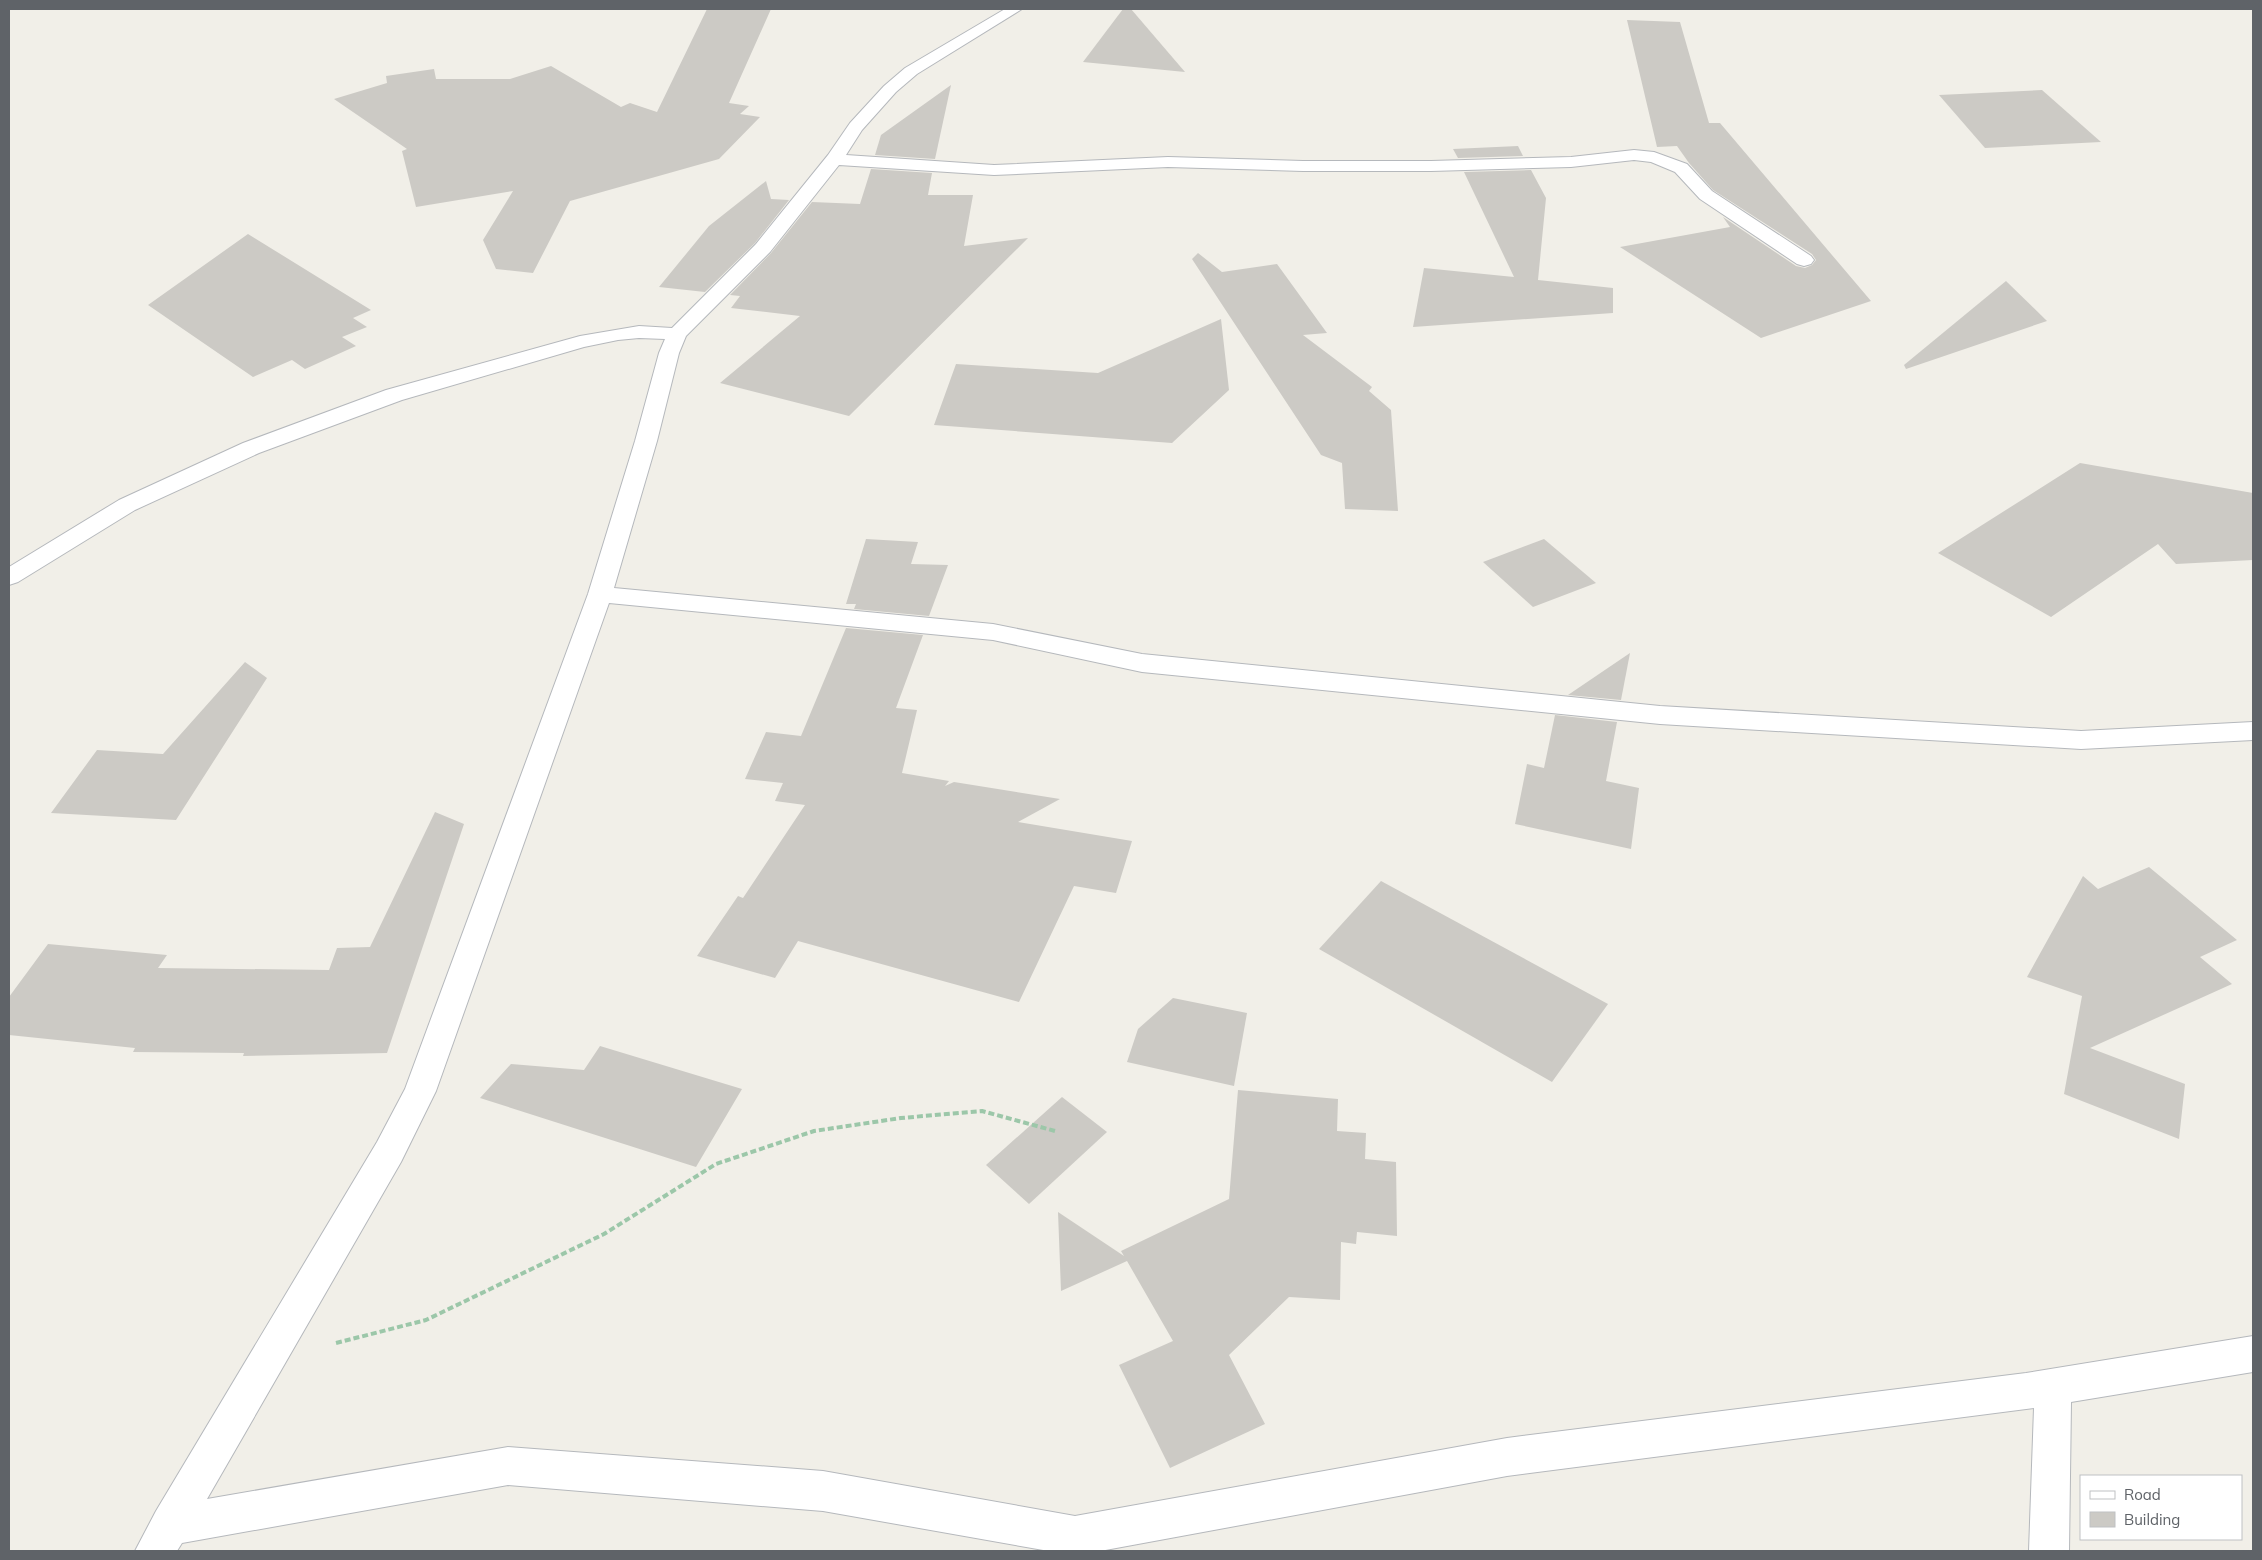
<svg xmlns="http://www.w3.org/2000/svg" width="2262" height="1560" font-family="Mulish,sans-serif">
<rect width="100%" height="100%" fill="#f1efe8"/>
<!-- building -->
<g fill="#cccac5">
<path d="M707,9h64l-42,94 20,3 -9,8 20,3 -41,42 -149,42 -37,72 -37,-4 -13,-29 30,-49 -97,16 -14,-56 5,-2 -73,-50 53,-16 -1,-7 48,-7 2,10h74l41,-13 70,41 9,-4 27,9z"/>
<path d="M1123,9h8l54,63 -102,-10z"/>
<path d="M1627,20l53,2 29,101h11l151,178 -110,37 -141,-91 110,-20 -7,-10 73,49 9,2 7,-3 4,-5 -4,-6 -99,-64 -24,-27 -12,-17 -20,1z"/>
<path d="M951,85l-16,74 -60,-4 6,-20z"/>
<path d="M2042,90l59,52 -116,6 -46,-53z"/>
<path d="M1518,146l5,10 -65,2 -5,-9z"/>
<path d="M871,169l61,4 -4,22h45l-9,51 64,-8 -179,178 -129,-33 80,-67 -69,-8 9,-12 -10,-1 41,-42 41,-51 48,2z"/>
<path d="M1531,170l15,28 -8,82 75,8v25l-200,14 11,-59 90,9 -50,-105z"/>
<path d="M766,181l5,18 18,1 -34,43 -50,49 -46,-5 50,-61z"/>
<path d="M248,234l123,76 -18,8 14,9 -25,10 14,9 -51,23 -13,-9 -39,17 -105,-72z"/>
<path d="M1198,253l24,19 55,-8 50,69 -24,2 69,52 -3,4 22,19 7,101 -53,-2 -3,-46 -21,-8 -129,-196z"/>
<path d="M2006,281l41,40 -141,48 -2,-4z"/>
<path d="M1221,319l8,71 -57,53 -238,-18 22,-61 142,9z"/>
<path d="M2080,463l173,30v67l-77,4 -18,-20 -107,73 -113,-64z"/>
<path d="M866,539l52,3 -7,22 37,1 -19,51 -75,-7 2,-5h-10z"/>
<path d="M1544,539l52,44 -63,24 -50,-45z"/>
<path d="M846,628l77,7 -27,73 21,2 -15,63 47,8 -4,5 9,-4 106,17 -42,23 114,19 -16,52 -42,-7 -55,116 -221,-61 -23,37 -78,-22 41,-60 5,2 62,-93 -30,-4 8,-18 -38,-4 21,-47 35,4z"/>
<path d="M1630,653l-9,47 -53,-5z"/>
<path d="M245,662l22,16 -91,142 -125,-7 46,-63 66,4z"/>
<path d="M1555,715l62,7 -11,59 33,7 -8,61 -116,-25 12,-60 17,4z"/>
<path d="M435,812l29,12 -77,229 -144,3 1,-3 -111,-1 2,-4 -126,-13v-38l39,-53 119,11 -9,13 171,2 8,-22 33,-1z"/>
<path d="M2149,867l88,73 -37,17 32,27 -142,64 95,36 -6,55 -115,-45 18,-98 -55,-19 56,-101 15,13z"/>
<path d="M1381,881l227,123 -56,78 -233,-133z"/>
<path d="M1173,998l74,15 -13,73 -107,-24 11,-33z"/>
<path d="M600,1046l142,43 -46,78 -216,-69 31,-34 73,6z"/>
<path d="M1238,1090l100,9 -1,32 29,2 -1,26 31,3 1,74 -40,-4 -1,12 -15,-2 -1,58 -51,-3 -60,58 36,69 -95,44 -51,-103 54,-24 -46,-80 -66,30 -3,-79 66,44 -3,-5 108,-52z"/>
<path d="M1062,1097l45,35 -78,72 -43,-39z"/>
</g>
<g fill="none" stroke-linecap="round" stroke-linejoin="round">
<defs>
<path id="street" d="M1005,9h17l-105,65 -21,18 -34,38 -16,25 148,10 174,-8 135,4h128l140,-4 63,-7 20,2 33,12 25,27 99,65 3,4 -3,4 -7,2 -7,-2 -97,-65 -25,-27 -24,-10 -17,-2 -63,7 -140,4h-128l-135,-4 -174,8 -155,-10 -69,87 -84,84 -7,17 -22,88 -43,147 379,36 149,30 518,52 421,25 172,-9v18l-172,9 -421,-25 -518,-52 -149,-32 -384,-37 -173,488 -35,71 -194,337 301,-52 315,24 252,45 432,-78 519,-65 227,-37v36l-182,30 -2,149h-40l5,-143 -527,68 -407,75h-51l-226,-40 -315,-26 -326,58 -5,8h-42l21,-40 221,-369 28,-53 183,-495 47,-153 24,-88 6,-14 -26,-1 -21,2 -34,7 -182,53 -143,53 -124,57 -117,72 -9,3v-18l110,-67 124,-57 143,-53 194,-54 59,-10 33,2 84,-84 72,-89 22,-32 34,-37 21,-18z"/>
</defs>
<!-- street casing -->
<use href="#street" stroke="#b5b8bc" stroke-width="2"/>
<!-- path -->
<path stroke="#9cc7a9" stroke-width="4" stroke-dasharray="6 3" stroke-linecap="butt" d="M336,1343l90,-23 178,-86 112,-70 98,-33 87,-13 81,-7 73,20"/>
<!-- street -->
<use href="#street" fill="#fff" fill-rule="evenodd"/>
</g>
<!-- border -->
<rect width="2262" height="1560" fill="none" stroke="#5f6368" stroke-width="20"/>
<!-- legend -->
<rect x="2080" y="1475" width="162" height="65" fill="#ffffff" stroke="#bfc1c3"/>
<rect x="2090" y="1491" width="25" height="8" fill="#ffffff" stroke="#bfc1c3"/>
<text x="2124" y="1500" font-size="15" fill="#5f6368">Road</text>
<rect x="2090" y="1512" width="25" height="15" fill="#cccac5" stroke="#bfc1c3"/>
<text x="2124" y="1525" font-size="15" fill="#5f6368">Building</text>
</svg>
